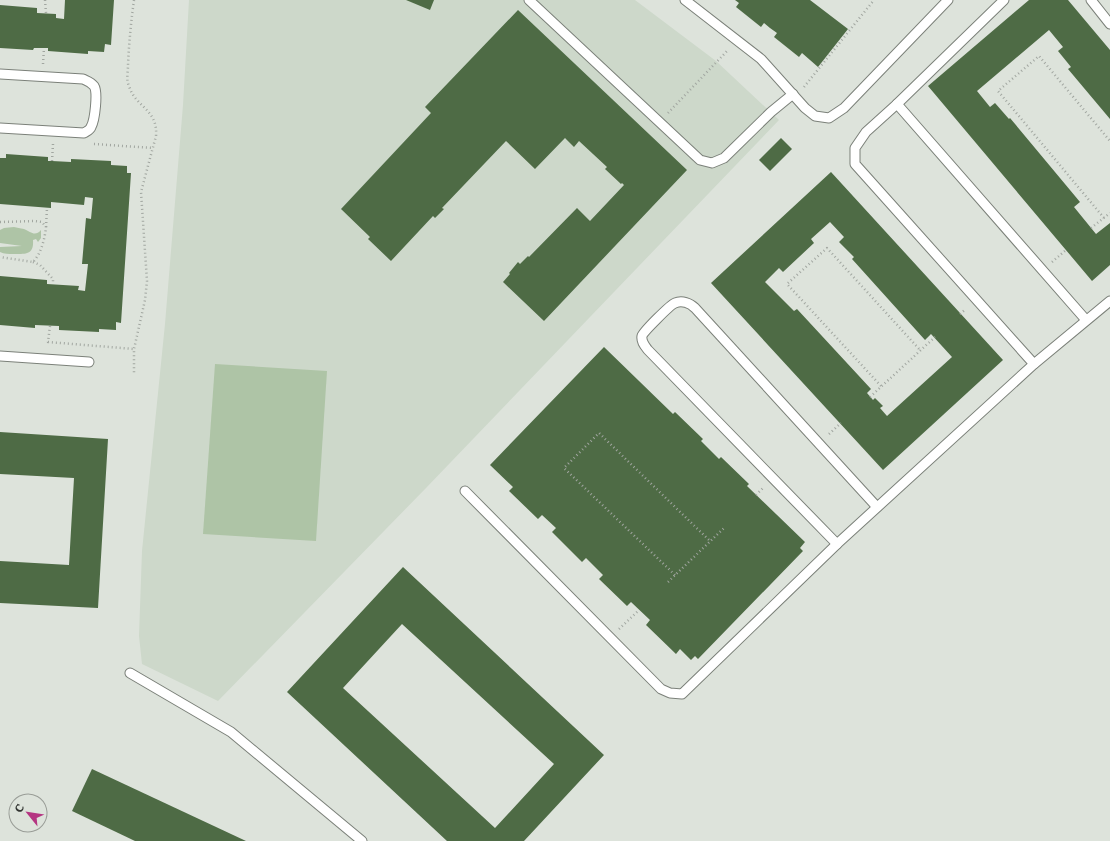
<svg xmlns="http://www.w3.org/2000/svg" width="1110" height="841" font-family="Literata,serif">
<rect width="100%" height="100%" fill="#dde3db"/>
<!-- built -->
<path fill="#cdd8ca" d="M189,0h446l81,61 63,59 -353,368 -208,213 -76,-37 -3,-28 3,-85 23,-227 18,-219z"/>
<!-- green -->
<g fill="#aec4a6">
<path d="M14,227c3,1 6,1 10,2 7,3 11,8 17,1v8l-3,4 -2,-3 -3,1c1,15 -7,14 -20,14 -4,0 -9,0 -13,-2v-5l22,-1 -22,-3v-13l4,-2z"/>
<path d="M215,364l112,7 -11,170 -113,-7z"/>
</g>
<!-- building -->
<g fill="#4e6b45" fill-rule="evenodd">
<path d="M65,0h49l-3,45 -6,-1 -1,8 -16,-1v3l-40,-3v-3h-14l-1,2 -33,-2v-43l37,3v5l19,1v4l8,1z"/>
<path d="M406,0h28l-4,10z"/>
<path d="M735,0h75l38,29 -30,38 -16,-14 -3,4 -25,-20 3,-4 -7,-5 -6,-5 -3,4 -25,-20 3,-4z"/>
<path d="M1029,0h39l42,50v69l-42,-50 3,-2 -13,-16 5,-4 -14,-17 -72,61 13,16 5,-4 14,16 1,-1 70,84 -6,5 22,27 14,-11v42l-18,16 -164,-195z"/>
<path d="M518,10l169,160 -143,151 -41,-39 7,-8 -1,-1 9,-11 2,2 8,-8 1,1 48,-49 13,13 34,-36 -2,-2 -1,1 -16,-15 2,-2 -28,-26 -5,6 -9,-9 -30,31 -29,-28 -64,67 2,1 -9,9 -2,-2 -42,45 -23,-22 2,-2 -29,-28 90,-96 -6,-6z"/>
<path d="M781,138l11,11 -22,22 -11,-11z"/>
<path d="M6,154l42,3v4h4l19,1v-3l40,2v4l16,1v7h4l-10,150 -5,-1v8l-17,-1v3l-40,-2v-4l-24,-1v3l-35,-3v-49l47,4v4l32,2 -1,4 7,1 3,-27h-6l4,-46 5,1 2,-21 -8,-1 -1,8 -33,-3v6l-51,-4v-46h6z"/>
<path d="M831,172l172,188 -120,110 -172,-187zM830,222l14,15 -5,5 15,15 -2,2 73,81 6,-6 21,23 -65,59 -7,-8 3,-2 -8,-8 -2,2 -6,-7 4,-4 -74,-80 -3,2 -29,-29 14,-14 4,4 31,-29 -3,-4z"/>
<path d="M604,347l69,67 2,-2 28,27 -2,2 18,18 2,-2 28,27 -2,2 58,56 -5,6 3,3 -105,108 -3,-3 -4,4 -11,-11 -4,5 -30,-29 4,-5 -19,-18 -4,4 -28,-27 4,-4 -17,-17 -4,4 -30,-30 4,-4 -14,-13 -4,4 -29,-28 4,-4 -23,-22z"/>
<path d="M0,432l108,7 -10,169 -98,-5v-42l69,4 5,-87 -74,-4z"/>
<path d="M403,567l201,188 -80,86h-77l-160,-149zM402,624l152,140 -59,64 -152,-140z"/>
<path d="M92,769l154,72h-111l-63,-30z"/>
</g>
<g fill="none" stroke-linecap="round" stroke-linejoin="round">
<defs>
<g id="lane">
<path d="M529,0l171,160 12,3 12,-5 47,-46 22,-18"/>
<path d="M685,0l76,59 44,49 10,8 14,2 15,-10 104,-108"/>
<path d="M1004,0l-107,104 189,216"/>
<path d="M1091,0l19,24"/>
<path d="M0,74l83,5c4,2 8,3 11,7 4,6 1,34 -3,41 -1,3 -4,4 -7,6l-84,-5"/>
<path d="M897,104l-31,28 -11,16v16l179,200"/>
<path d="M0,356l89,6"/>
<path d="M465,491l196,198 9,4 12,1 155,-150 197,-180 76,-63"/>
<path d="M837,544l-189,-194c-3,-4 -7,-8 -6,-14 1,-4 28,-31 33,-33 7,-3 15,0 20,5l182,199"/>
<path d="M130,673l101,59 131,109"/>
</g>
</defs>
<!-- lane casing -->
<use href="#lane" stroke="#7b8079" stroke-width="11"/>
<!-- path -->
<g stroke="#a1a6a0" stroke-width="2.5" stroke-dasharray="1 3" stroke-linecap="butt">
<path d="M45,0l1,13"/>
<path d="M134,0c-3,22 -5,43 -6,65 0,7 -2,15 1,21 7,22 29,23 27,50l-15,56 6,89 -2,19 -11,49v26"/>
<path d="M43,64l1,-16"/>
<path d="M804,87l70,-87"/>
<path d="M668,113l60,-63"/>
<path d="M94,144l59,4"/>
<path d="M52,161l1,-17"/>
<path d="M1104,218l-106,-127 41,-35 71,85"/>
<path d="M0,222l35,-1 7,1 4,5c-1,11 -5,27 -13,35l-33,-5"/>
<path d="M46,227l1,-19"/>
<path d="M1091,228l19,-15"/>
<path d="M33,262l7,3 13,14v5"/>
<path d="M1052,262l14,-12"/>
<path d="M960,314l6,-5"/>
<path d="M50,326l-2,16 86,7"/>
<path d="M881,386l-94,-102 40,-36 93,102"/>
<path d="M870,397l65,-60"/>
<path d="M829,434l12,-11"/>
<path d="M756,495l7,-7"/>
<path d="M675,575l-111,-107 35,-35 111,108"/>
<path d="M668,582l57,-55"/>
<path d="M619,629l20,-19"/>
</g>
<!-- lane -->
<use href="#lane" stroke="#fff" stroke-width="9"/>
</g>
<!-- north arrow -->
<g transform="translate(28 813) rotate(300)"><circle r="19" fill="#dde3db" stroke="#999d97"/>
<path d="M0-3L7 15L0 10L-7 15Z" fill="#b53682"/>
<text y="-6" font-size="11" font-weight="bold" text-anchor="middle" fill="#323532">С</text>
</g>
</svg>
